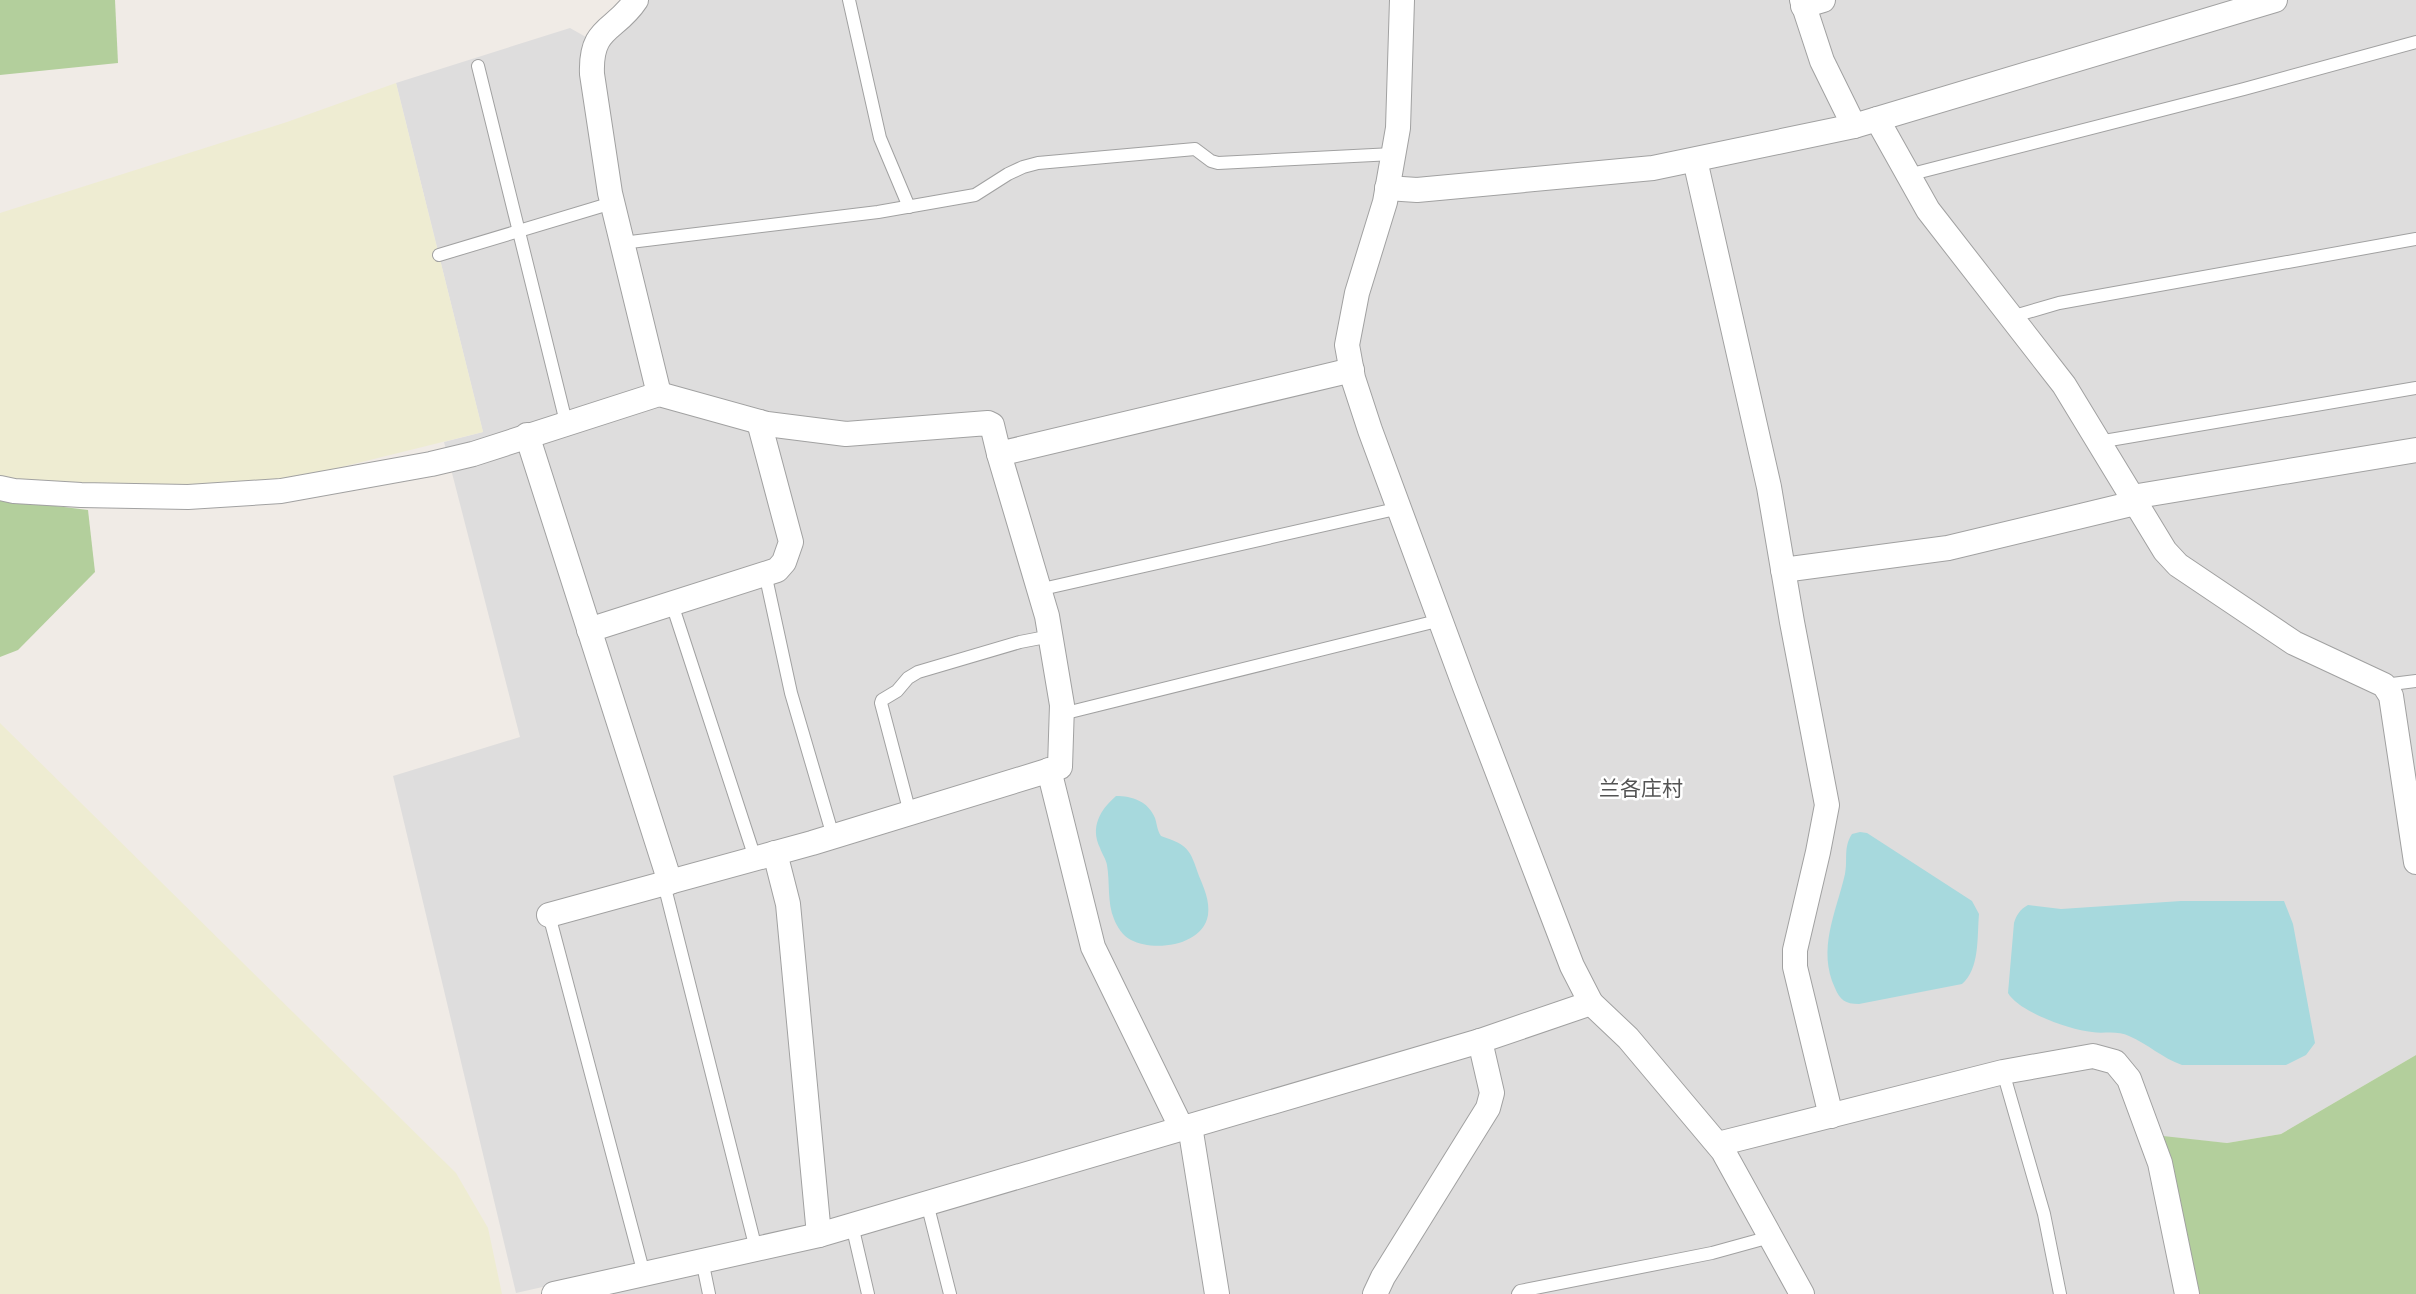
<svg xmlns="http://www.w3.org/2000/svg" width="2416" height="1294" font-family="Rubik,'Noto Sans SC',sans-serif">
<rect width="100%" height="100%" fill="#f0ebe6"/>
<!-- residential -->
<path fill="#dedddd" d="M642,0h1774v1055l-135,79 -54,9 -64,-6 32,157h-1580l-6,-22 -93,21 -123,-517 127,-39 -76,-295 39,-10 -87,-349 174,-55 30,17z"/>
<!-- farmland -->
<g fill="#eeecd2">
<path d="M396,83l87,349 -202,50 -167,8 -114,-11v-266l287,-91z"/>
<path d="M0,723l456,450 32,55 14,66h-502z"/>
</g>
<!-- forest -->
<g fill="#b3cf9c">
<path d="M0,0h115l3,63 -118,12z"/>
<path d="M0,499l88,11 7,62 -77,78 -18,7z"/>
<path d="M2416,1055v239h-221l-32,-158 64,7 54,-9z"/>
</g>
<!-- water -->
<g fill="#a7d9dd">
<path d="M1116,796c16,0 32,5 39,22 2,6 2,12 6,18 27,9 29,13 38,40 5,12 11,25 9,39 -5,31 -54,37 -77,25 -8,-4 -14,-13 -17,-21 -7,-16 -4,-37 -7,-54 -1,-6 -5,-11 -7,-17 -10,-21 0,-38 16,-52z"/>
<path d="M1860,832l7,1 105,68 7,13c-2,22 1,55 -17,70l-103,20c-14,0 -19,-4 -24,-16 -18,-39 1,-75 10,-114 3,-15 -2,-26 7,-40z"/>
<path d="M2181,901h103l9,23 22,119 -9,12 -20,10h-104c-20,-7 -34,-21 -53,-29 -11,-6 -26,-2 -37,-4 -22,-2 -73,-20 -84,-39l6,-70c2,-7 6,-14 14,-18l33,4z"/>
</g>
<g fill="none" stroke-linecap="round" stroke-linejoin="round">
<defs>
<g id="service">
<path d="M849,0l31,138 29,69"/>
<path d="M478,66l88,356"/>
<path d="M1908,175l336,-86 172,-47"/>
<path d="M622,243l256,-31 97,-17 33,-21 15,-7 15,-4 157,-14 16,12 7,2 175,-9"/>
<path d="M439,255l173,-52"/>
<path d="M2011,317l48,-14 357,-64"/>
<path d="M2098,442l318,-54"/>
<path d="M765,573l26,120 42,143"/>
<path d="M1038,590l362,-82"/>
<path d="M672,604l83,254"/>
<path d="M2384,685l32,-4"/>
<path d="M1062,714l379,-94"/>
<path d="M910,813l-29,-110 1,-3 15,-9 11,-13 10,-6 102,-30 31,-6"/>
<path d="M664,884l92,365"/>
<path d="M549,915l95,359"/>
<path d="M2003,1072l41,142 16,80"/>
<path d="M927,1203l23,91"/>
<path d="M852,1225l16,69"/>
<path d="M702,1260l7,34"/>
<path d="M1518,1294l2,-3 192,-38 58,-16"/>
</g>
<g id="minor">
<path d="M636,0c-21,32 -46,26 -44,74l18,119 49,201"/>
<path d="M1402,0l-4,128 -13,74 -28,91 -10,52 6,33 17,52 95,257 107,279 19,37 37,35 95,113 79,143"/>
<path d="M1802,0l20,61 32,65"/>
<path d="M1803,6l20,-6"/>
<path d="M1877,119l51,91 136,175 101,166 13,14 116,78 90,42 7,11 25,166"/>
<path d="M1695,160l74,327 23,135 35,183 -9,47 -23,98v17l36,149"/>
<path d="M1387,188l30,2 236,-22 201,-42 421,-126"/>
<path d="M527,435l143,447"/>
<path d="M0,488l14,3 67,4 107,2 93,-6 150,-27 42,-10 186,-60 108,30 79,10 142,-11 4,2 7,29 353,-84"/>
<path d="M2132,497l284,-47"/>
<path d="M1783,570l165,-22 187,-45"/>
<path d="M589,630l188,-60 7,-8 7,-20 -32,-120"/>
<path d="M1049,770l44,177 89,182"/>
<path d="M775,853l13,51 31,331"/>
<path d="M549,915l263,-72 248,-76 2,-62 -15,-89 -48,-162"/>
<path d="M1190,1126l27,168"/>
<path d="M1718,1144l285,-72 90,-16 22,6 14,17 31,84 27,131"/>
<path d="M554,1294l265,-59 661,-194 111,-38"/>
<path d="M1375,1294l8,-17 105,-169 4,-15 -12,-52"/>
</g>
</defs>
<!-- service casing -->
<use href="#service" stroke="#a1a1a1" stroke-width="14"/>
<!-- minor casing -->
<use href="#minor" stroke="#a1a1a1" stroke-width="26"/>
<!-- service -->
<use href="#service" stroke="#fff" stroke-width="12"/>
<!-- minor -->
<use href="#minor" stroke="#fff" stroke-width="24"/>
</g>
<g text-anchor="middle" stroke-width="5" stroke-linejoin="round" paint-order="stroke">
<!-- quarter labels -->
<g font-size="21" fill="#535353" stroke="#fff">
<text x="1641" y="796">兰各庄村</text>
</g>
</g>
</svg>
